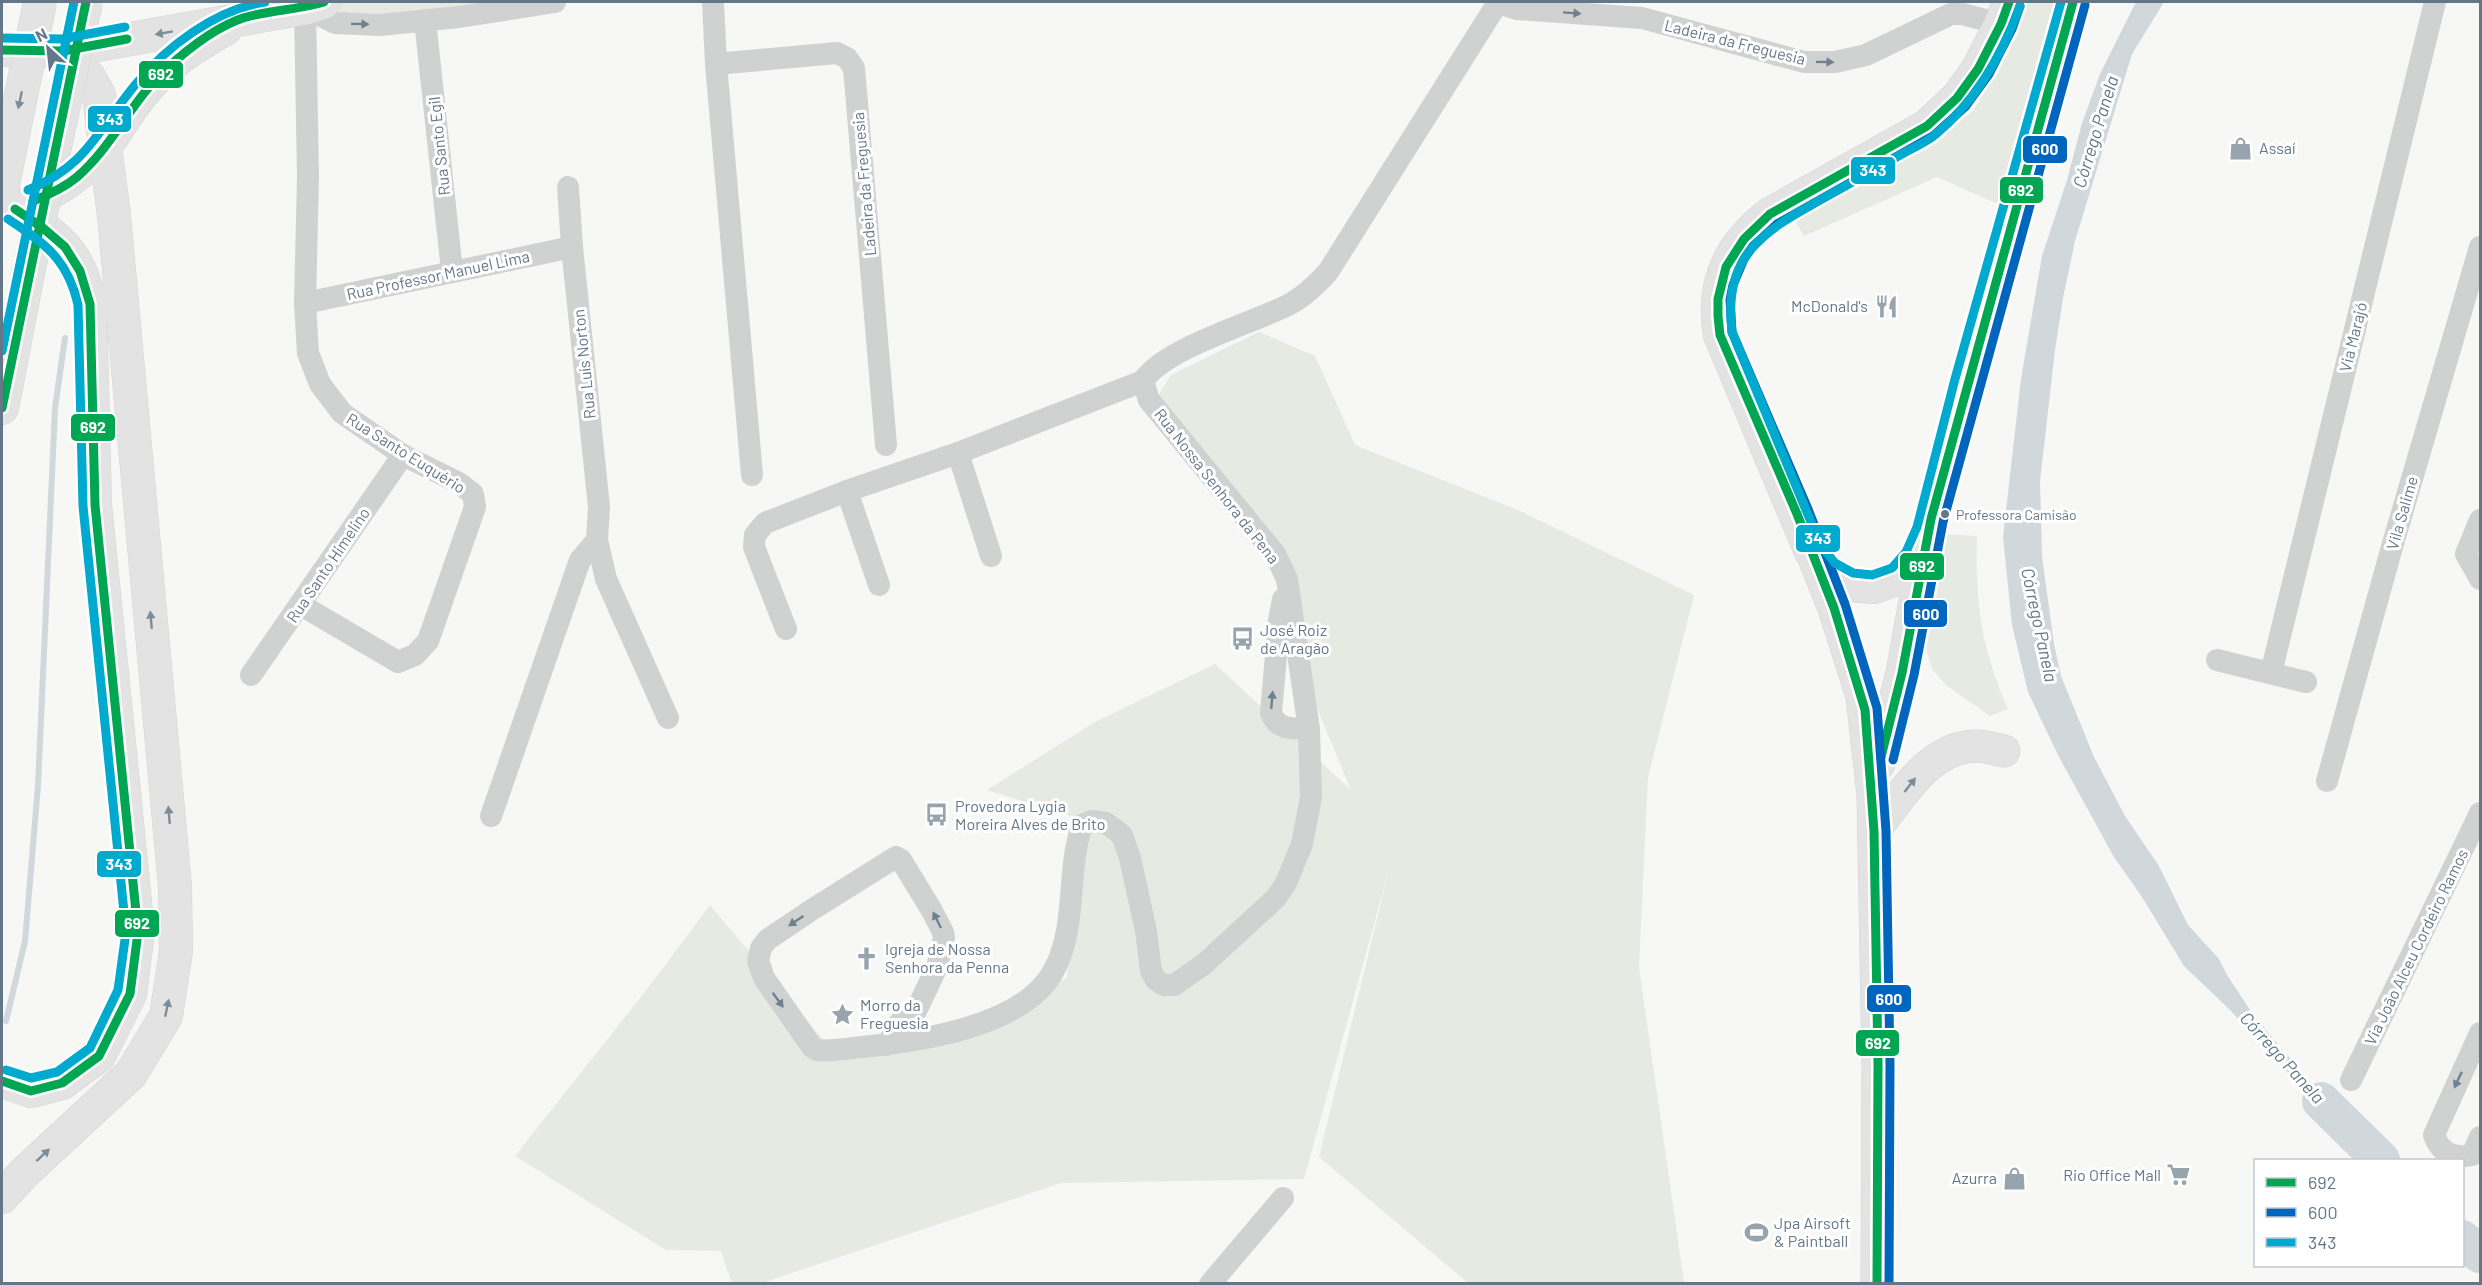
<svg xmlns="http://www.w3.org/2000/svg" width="2482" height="1285" font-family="Barlow,sans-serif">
<rect width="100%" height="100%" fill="#f7f7f5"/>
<!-- green -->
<g fill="#e6eae3">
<path d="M340,2h171l-137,16 -26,-2 -25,-8z"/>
<path d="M2020,2h39l-59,203 -63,-28 -133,59 -13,-22 137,-67 46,-37 27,-47z"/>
<path d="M1259,332l56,24 40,89 163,65 176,85 -46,182 -9,190 45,316h-216l-149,-126 71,-291 -86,313 -243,4 -299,100 -30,1 -11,-33 -55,-1 -151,-94 136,-172 59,-79 115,137 138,-19 104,-45 5,-66 10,-77 24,-8 -119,-37 108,-68 120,-58 136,126 -32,-77 -40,-151 -126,-158 18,-29z"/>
<path d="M1944,534l33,2c-2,65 4,113 31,173l-18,7 -43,-30 -15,-17 -9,-31z"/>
</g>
<!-- water -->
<path fill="#d0d8dc" d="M2136,2h28l-32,52 -57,187 -12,57 -8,52 -15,131 2,75 12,88 7,32 33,81 31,59 34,50 29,59 31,34 8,16 27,41 103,121 -48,-42 -80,-86 -45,-43 -42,-69 -28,-40 -55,-100 -31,-65 -16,-67 -9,-88 18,-158 21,-123 25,-76 15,-57 18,-49z"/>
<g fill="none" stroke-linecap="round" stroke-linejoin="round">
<!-- stream -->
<path stroke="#d0d8dc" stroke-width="6" d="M6,1021l19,-80 13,-155 17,-378 10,-70"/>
<!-- river -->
<g stroke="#d0d8dc" stroke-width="38">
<path d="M2321,1101l60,59"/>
<path d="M2462,1239l18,15"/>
</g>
<defs>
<g id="secondary">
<path d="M1812,553l22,55 28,88 11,99 5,269 -1,220"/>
<path d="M1879,764l23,-91 24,-133"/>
<path d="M1874,831c26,-33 54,-84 102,-85 9,0 19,3 28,5"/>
</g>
<g id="primary">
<path d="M2009,2l-8,22 -23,45 -21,29 -30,28 -157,88c-41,31 -59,69 -50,121l91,217 16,20 22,13 25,2 25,-9 17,-19 12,-28 39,-149 106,-380"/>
<path d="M2,50l61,1 242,-43 19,-6"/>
<path d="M63,51l26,26 10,18 6,52"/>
<path d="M24,205c32,-13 59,-30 81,-58 15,-20 26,-42 43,-60 21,-25 49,-42 77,-58"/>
</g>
<g id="motorway">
<path d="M279,2l26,6"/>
<path d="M2,408l26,-135"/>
<path d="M2,1081l29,10 31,-8 37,-27 31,-62 8,-62 -43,-427 -5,-201c-9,-52 -33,-68 -75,-95"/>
<path d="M2,1197l23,-25 106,-98 35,-58 10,-65 -1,-64 -61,-672 -9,-68"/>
</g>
</defs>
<!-- secondary casing -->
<use href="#secondary" stroke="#d2d4d5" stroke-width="33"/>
<!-- primary casing -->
<use href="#primary" stroke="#d2d4d4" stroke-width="34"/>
<!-- motorway casing -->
<use href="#motorway" stroke="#d4d5d5" stroke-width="34"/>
<!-- minor -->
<g stroke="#d0d2d2" stroke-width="22">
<path d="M713,2l3,62 36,411"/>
<path d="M1495,2l22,7 125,9 162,44h31l31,-7 85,-41h11l39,10"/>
<path d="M425,20l27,251"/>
<path d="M716,64l121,-11 10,5 7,10 32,377"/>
<path d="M568,187l4,60 27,260 -2,33 9,39 62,139"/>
<path d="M305,303l267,-56"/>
<path d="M958,453l33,103"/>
<path d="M847,491l32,94"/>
<path d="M2480,520l-14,34 14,25"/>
<path d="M1283,599l-4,21 -8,93c7,18 22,15 38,16"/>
<path d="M301,605l97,57 17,-7 13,-14 47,-134 -2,-13 -14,-11 -56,-28 -61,-42 -22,-29 -12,-31 -3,-50 3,-126 -3,-169 30,15 45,2 79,-8 96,-15"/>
<path d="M786,629l-32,-82 1,-12 10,-12 82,-32 111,-38 185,-72"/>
<path d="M2217,660l89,22"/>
<path d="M2271,673l164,-671"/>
<path d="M251,675l152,-220"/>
<path d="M2327,781l65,-234 88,-300"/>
<path d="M491,816l89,-256 17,-20"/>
<path d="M2480,1033l-46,102c6,18 20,24 38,20l8,-18"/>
<path d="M887,1045l13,-23 16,-11 21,-44 7,-29 -1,-6 -12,-23 -30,-49 -5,-3 -83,52 -46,31 -6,8 -3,13 6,17 48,69 5,3c15,2 31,-2 46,-3 56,-6 159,-20 190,-75 25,-45 13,-100 29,-147l10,-4 14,2 16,12 8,23 16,73 5,40 5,9 8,5h10l29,-20 73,-67 10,-15 16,-39 9,-47 -2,-68 -22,-150 -12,-25 -126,-154 -6,-19c23,-34 109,-57 147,-77 15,-8 27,-20 38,-32l169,-268"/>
<path d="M2351,1080l129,-267"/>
<path d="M1210,1284l73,-86"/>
</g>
<!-- secondary -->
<use href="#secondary" stroke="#e3e3e3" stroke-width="32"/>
<!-- primary -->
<use href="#primary" stroke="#e3e3e3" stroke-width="33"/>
<!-- motorway -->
<use href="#motorway" stroke="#e3e3e3" stroke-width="33"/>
<defs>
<g id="motorway-bridge">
<path d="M2,189l38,-187"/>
<path d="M28,273l58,-271"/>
</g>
</defs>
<!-- motorway-bridge casing -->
<use href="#motorway-bridge" stroke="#d4d5d5" stroke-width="34" stroke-linecap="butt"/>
<!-- motorway-bridge -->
<use href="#motorway-bridge" stroke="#e3e3e3" stroke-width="33"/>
<defs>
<g id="bus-1">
<path d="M2,50l61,1 64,-12"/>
<path d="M33,201c15,-6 31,-13 44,-24 36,-31 55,-77 90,-109 21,-19 49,-41 76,-50 26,-8 55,-8 81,-16"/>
<path d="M2,408l84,-406"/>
<path d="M1881,757l21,-84 29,-154 142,-517"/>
<path d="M2,1081l29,10 31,-8 37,-27 31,-62 8,-62 -43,-427 -5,-201 -10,-33 -15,-24 -22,-19 -28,-19"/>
<path d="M1877,1284l1,-220 -4,-233 -9,-121 -31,-102 -37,-94 -77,-179 -2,-19v-17l8,-32 18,-28 26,-25 157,-88 30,-28 21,-29 23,-45 8,-22"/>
</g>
<g id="bus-2">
<path d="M1893,760l21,-85 29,-153 142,-517"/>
<path d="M1889,1284l1,-220 -4,-233 -9,-123 -32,-104 -37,-95 -76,-177 -2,-32 3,-15 11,-26 9,-13 24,-22 156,-88 32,-29 24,-33 23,-45 8,-23"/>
</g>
<g id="bus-3">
<path d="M2020,6c-18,49 -43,94 -84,128 -10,9 -24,14 -36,21 -26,15 -53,30 -80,45 -59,33 -97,56 -88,132l89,214 14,17 18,10 19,2 20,-7 14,-16 11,-25 38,-148 106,-377"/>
<path d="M2,38l60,1 63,-12"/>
<path d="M28,190c59,-24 70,-60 107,-105 32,-39 80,-75 130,-83"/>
<path d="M2,351l72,-349"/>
<path d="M6,1070l25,8 26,-6 33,-24 28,-58 8,-58 -43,-426 -5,-201c-10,-45 -32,-61 -70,-86"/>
</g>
</defs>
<!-- bus-1 casing -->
<use href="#bus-1" stroke="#fff" stroke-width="14"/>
<!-- bus-2 casing -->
<use href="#bus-2" stroke="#fff" stroke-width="14"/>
<!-- bus-3 casing -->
<use href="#bus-3" stroke="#fff" stroke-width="14"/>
<!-- bus-1 -->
<use href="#bus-1" stroke="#00a651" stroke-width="9"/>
<!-- bus-2 -->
<use href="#bus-2" stroke="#0065bd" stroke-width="9"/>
<!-- bus-3 -->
<use href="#bus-3" stroke="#00a9ce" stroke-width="9"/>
</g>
<!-- one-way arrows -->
<defs><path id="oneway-solid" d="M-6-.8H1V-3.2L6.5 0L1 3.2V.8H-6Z" transform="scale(1.5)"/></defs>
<g fill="#6f808f">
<use href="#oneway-solid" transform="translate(1572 13) rotate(4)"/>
<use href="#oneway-solid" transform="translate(360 24) rotate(1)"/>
<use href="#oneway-solid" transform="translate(1825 62) rotate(1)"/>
<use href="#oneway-solid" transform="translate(1272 700) rotate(-85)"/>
<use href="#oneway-solid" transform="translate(937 920) rotate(-116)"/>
<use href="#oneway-solid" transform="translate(796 921) rotate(146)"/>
<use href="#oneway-solid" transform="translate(778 1000) rotate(54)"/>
<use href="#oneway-solid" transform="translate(2458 1080) rotate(115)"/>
</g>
<g fill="#7d8d9a">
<use href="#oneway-solid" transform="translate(164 33) rotate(170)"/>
<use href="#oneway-solid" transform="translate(20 100) rotate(102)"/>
<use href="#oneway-solid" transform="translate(151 620) rotate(-95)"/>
<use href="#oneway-solid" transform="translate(1910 785) rotate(-52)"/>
<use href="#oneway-solid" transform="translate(169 815) rotate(-95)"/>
<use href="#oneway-solid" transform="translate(167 1008) rotate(-78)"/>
<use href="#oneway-solid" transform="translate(43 1155) rotate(-43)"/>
</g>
<!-- icons -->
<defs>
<symbol id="shop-bare" viewBox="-9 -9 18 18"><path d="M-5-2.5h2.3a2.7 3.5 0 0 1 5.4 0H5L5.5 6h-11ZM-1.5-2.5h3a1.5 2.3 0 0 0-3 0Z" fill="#97a4ae" stroke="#fff" stroke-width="2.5" paint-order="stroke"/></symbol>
<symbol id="restaurant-bare" viewBox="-9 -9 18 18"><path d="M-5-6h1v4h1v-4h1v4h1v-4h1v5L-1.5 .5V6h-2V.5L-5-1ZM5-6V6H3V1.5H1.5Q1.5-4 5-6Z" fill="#97a4ae" stroke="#fff" stroke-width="2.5" paint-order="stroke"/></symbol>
<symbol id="bus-bare" viewBox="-9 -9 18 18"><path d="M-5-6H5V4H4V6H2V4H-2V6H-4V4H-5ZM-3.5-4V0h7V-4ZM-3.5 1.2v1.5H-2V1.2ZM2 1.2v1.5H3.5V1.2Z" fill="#97a4ae" stroke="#fff" stroke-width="2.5" paint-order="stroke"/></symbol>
<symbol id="church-bare" viewBox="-9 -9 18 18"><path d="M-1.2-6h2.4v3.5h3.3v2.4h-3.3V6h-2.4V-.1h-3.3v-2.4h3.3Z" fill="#97a4ae" stroke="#fff" stroke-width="2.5" paint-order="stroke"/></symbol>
<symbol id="sight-bare" viewBox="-9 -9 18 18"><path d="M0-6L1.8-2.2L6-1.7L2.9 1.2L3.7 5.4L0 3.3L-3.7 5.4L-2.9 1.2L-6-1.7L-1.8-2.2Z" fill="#97a4ae" stroke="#fff" stroke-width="2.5" paint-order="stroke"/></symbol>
<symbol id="supermarket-bare" viewBox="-9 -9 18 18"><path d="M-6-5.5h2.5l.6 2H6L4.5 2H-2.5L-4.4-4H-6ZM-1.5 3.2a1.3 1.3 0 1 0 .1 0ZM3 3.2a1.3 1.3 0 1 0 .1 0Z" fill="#97a4ae" stroke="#fff" stroke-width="2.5" paint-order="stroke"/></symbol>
<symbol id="stadium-bare" viewBox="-9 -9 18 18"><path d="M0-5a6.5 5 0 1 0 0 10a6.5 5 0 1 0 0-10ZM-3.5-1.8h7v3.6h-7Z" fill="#97a4ae" stroke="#fff" stroke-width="2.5" paint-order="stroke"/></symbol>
</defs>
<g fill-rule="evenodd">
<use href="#shop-bare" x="2224" y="132" width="33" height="33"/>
<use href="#restaurant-bare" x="1870" y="290" width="33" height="33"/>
<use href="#bus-bare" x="1226" y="622" width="33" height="33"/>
<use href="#bus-bare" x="920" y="798" width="33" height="33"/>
<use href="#church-bare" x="850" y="942" width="33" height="33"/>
<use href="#sight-bare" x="826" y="998" width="33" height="33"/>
<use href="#supermarket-bare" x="2162" y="1158" width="33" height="33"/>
<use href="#shop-bare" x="1998" y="1162" width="33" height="33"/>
<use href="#stadium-bare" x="1740" y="1216" width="33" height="33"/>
</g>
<!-- markers -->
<circle fill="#647788" stroke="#fff" stroke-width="2" cx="1945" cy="514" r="5"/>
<g text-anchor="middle" stroke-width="6" stroke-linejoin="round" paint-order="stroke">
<!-- bus labels -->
<g font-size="14" fill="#647788" stroke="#fff" text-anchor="start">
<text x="1956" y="520">Professora Camisão</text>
</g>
<!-- street labels -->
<g font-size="16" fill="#647788" stroke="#fff">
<text transform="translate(1735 42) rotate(14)" y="6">Ladeira da Freguesia</text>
<text transform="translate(439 146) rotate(-96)" y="6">Rua Santo Egil</text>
<text transform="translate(864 184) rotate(-95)" y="6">Ladeira da Freguesia</text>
<text transform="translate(438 275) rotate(-12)" y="6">Rua Professor Manuel Lima</text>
<text transform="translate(2353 337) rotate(-76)" y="6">Via Marajó</text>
<text transform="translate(584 364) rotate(-96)" y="6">Rua Luís Norton</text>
<text transform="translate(406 453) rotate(32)" y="6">Rua Santo Euquério</text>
<text transform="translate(1217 486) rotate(52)" y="6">Rua Nossa Senhora da Pena</text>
<text transform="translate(2402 513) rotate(-74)" y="6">Vila Salime</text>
<text transform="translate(328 565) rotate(-56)" y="6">Rua Santo Himelino</text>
<text transform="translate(2416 947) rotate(-64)" y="6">Via João Alceu Cordeiro Ramos</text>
</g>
<!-- poi labels -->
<g font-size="16" fill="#647788" stroke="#fff" text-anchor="start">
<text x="2259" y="154">Assaí</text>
<text x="1868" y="312" text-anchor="end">McDonald's</text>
<text x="1260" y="636">José Roiz<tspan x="1260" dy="18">de Aragão</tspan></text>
<text x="955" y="812">Provedora Lygia<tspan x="955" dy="18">Moreira Alves de Brito</tspan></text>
<text x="885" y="955">Igreja de Nossa<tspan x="885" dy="18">Senhora da Penna</tspan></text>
<text x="860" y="1011">Morro da<tspan x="860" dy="18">Freguesia</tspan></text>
<text x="2161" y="1181" text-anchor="end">Rio Office Mall</text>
<text x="1997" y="1184" text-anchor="end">Azurra</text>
<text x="1774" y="1229">Jpa Airsoft<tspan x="1774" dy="18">&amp; Paintball</tspan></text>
</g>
<!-- water labels -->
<g font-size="18" font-style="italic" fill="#5f7a84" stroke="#fff">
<text transform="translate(2096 132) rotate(-73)" y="6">Córrego Panela</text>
<text transform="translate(2039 625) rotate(78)" y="6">Córrego Panela</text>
<text transform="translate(2282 1058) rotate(48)" y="6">Córrego Panela</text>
</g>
</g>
<g stroke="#fff" stroke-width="2">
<rect x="138" y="60" width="46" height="29" rx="6" fill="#00a651"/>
<rect x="87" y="105" width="45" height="28" rx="6" fill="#00a9ce"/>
<rect x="2022" y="135" width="46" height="29" rx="6" fill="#0065bd"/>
<rect x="1850" y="156" width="46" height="29" rx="6" fill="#00a9ce"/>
<rect x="1999" y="176" width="45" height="28" rx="6" fill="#00a651"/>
<rect x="70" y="413" width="46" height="29" rx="6" fill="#00a651"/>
<rect x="1795" y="524" width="46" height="29" rx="6" fill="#00a9ce"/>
<rect x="1899" y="552" width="46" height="29" rx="6" fill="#00a651"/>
<rect x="1903" y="599" width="45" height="29" rx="6" fill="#0065bd"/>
<rect x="96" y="850" width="46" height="28" rx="6" fill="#00a9ce"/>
<rect x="114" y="909" width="46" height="29" rx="6" fill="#00a651"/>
<rect x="1866" y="984" width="46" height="29" rx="6" fill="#0065bd"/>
<rect x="1855" y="1029" width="45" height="28" rx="6" fill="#00a651"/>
</g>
<g font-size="16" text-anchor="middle" font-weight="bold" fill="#fff">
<text x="161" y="80">692</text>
<text x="110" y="125">343</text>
<text x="2045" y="155">600</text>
<text x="1873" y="176">343</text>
<text x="2021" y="196">692</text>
<text x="93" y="433">692</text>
<text x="1818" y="544">343</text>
<text x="1922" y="572">692</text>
<text x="1926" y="620">600</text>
<text x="119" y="870">343</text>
<text x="137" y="929">692</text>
<text x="1889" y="1005">600</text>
<text x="1878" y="1049">692</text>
</g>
<!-- border -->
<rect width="2482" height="1285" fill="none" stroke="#647788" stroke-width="6"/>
<!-- legend -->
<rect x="2254" y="1159" width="210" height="108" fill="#ffffff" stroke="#c1c9cf" stroke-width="1.5"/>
<rect x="2266" y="1178" width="30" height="9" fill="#00a651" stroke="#c1c9cf" stroke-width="1.5"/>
<text x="2308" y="1189" font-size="18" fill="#647788">692</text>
<rect x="2266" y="1208" width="30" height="9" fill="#0065bd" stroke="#c1c9cf" stroke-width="1.5"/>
<text x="2308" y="1219" font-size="18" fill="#647788">600</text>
<rect x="2266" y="1238" width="30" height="9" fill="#00a9ce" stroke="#c1c9cf" stroke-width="1.5"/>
<text x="2308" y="1249" font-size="18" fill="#647788">343</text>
<!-- north arrow -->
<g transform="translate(48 48) rotate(333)" stroke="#ffffff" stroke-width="4.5" paint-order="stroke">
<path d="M0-4.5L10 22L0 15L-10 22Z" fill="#647788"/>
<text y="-9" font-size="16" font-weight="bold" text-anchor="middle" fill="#647788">N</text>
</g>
</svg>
